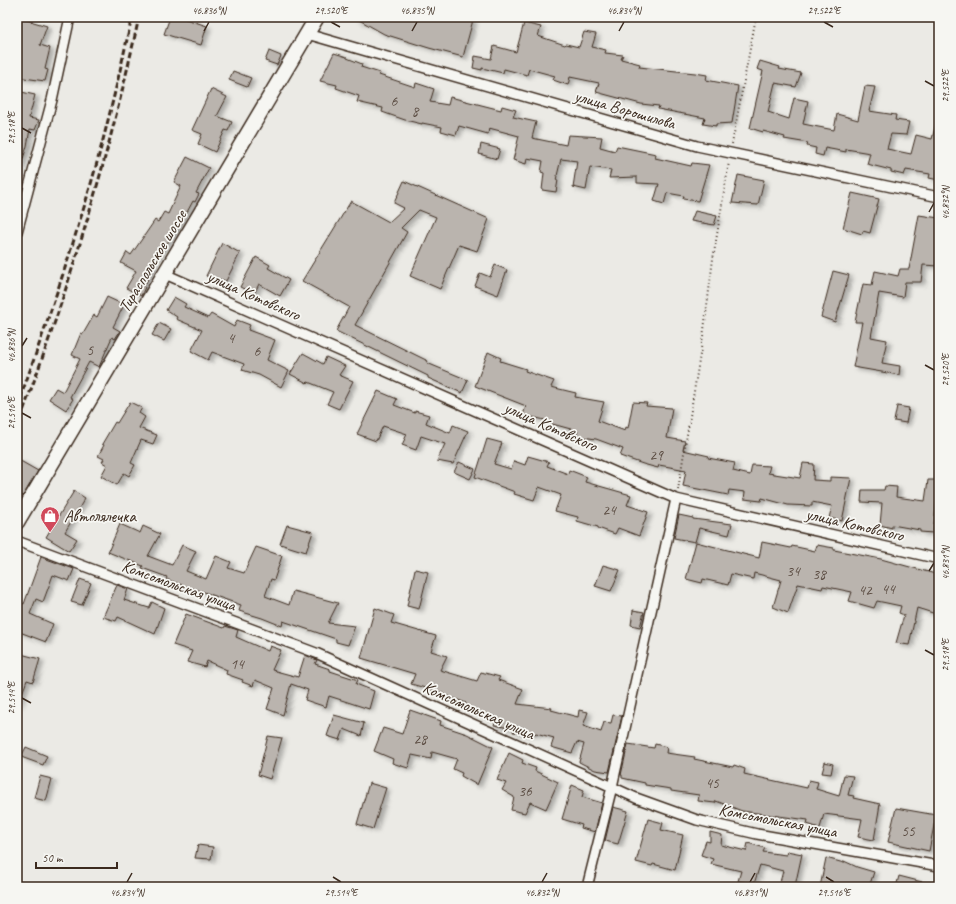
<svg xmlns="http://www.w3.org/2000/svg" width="956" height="904" font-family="Caveat,sans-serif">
<defs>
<filter id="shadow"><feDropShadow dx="4" dy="2.5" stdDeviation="2" flood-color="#0004"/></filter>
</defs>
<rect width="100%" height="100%" fill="#ebeae5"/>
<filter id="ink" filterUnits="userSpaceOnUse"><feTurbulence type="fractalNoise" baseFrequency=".025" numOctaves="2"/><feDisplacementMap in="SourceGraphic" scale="8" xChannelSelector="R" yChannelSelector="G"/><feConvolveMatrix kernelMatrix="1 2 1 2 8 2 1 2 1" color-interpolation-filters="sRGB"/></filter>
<g filter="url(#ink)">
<!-- building -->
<g fill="#bab4ae" stroke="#3b2a1e" filter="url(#shadow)">
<path d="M170,17h10l27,9 -6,19 -37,-11z"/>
<path d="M354,17h109l10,3 -10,37 -34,-9 -45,-14z"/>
<path d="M20,18l27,8 -7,19 10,3 -5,21 3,1 -3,11 -28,-4v-49z"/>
<path d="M524,23l17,4 -3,9 27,9 1,-1 13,3 5,-15 12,2 -4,13 14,3 -1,3 18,2 -2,4 19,5 -1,3 56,6 12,2 -1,5 32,6 -6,37 -16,1v2l-13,-2 2,-6 -47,-9 1,-3 -18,-2 -45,-12 3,-9 -29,-6 -2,8 -15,-5 2,-4 -26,-7 -2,6 -23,-6 -1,4 -21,-5v2l-9,-2 2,-12 16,3 3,-13 22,6z"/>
<path d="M269,51l12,5 -4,9 -12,-4z"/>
<path d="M334,53l13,4v1l15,6 -1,3 19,6 -1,2 36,12 1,-4 18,6 -4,13 18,3 2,-8 51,13 1,-4 14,4 -3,7 23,5 -4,16 34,7 2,-10 34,2 -2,10 15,4 2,-5 39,8 -1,4 36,8 1,-3 17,2 -11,36 -15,-2 1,-3 -17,-3 -3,11 -10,-3 5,-17 -22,-1v-6l-28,1 2,-8 -21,-3 -4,23 -13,-3 4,-26 -16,-2 -5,21h2l-2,12 -14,-2 2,-17 -3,-1 2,-11 -16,-3 -1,6 -13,-4 6,-24 -30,-8 -1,6 -29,-8 -3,9 -15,-4 1,-4 -20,-4v1l-17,-4 -23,-8 1,-4 -26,-6 2,-6 -23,-8 1,-3 -17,-4z"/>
<path d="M760,61l20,6 -1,2 22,4 -5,14 -21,-4 -7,29 21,7 5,-21 14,3 -5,23 31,6 3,-16 21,6 7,-34 10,1 -6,24 27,4 -1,5 14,2 -3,13 -15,-1 -4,15 24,5 5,-19 16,4 4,-16h3v57l-10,-2 1,-4 -24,-4 -2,5 -13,-3v-2l-24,-6 3,-11 -24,-4v3l-21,-4 -2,8 -8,-2 1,-6 -9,-2 1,-3 -24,-4 1,-2 -22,-6v1l-13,-4 13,-57 -6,-2z"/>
<path d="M233,71l18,7 -4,9 -18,-7z"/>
<path d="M211,89l16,8 -10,19 15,6 -4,9 -3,-1 -10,22 -17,-8 4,-10 -10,-4z"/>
<path d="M17,91l18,4 -6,23 10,2 -4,10 -5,-1 -3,17 -8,26h-2z"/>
<path d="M481,144l19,5 -3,10 -18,-5z"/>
<path d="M187,157l22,11 -13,25 3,1 -4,8 -2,-1 -14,26 -28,38 3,1 -10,21h1l-4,9 -15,-8 10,-17 -15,-8 6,-11 4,3 24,-35 3,2 6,-10 4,2 13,-28 -7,-4z"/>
<path d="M738,175l26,5 -6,25 -26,-2z"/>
<path d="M404,181l85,38 -12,32 -18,-6 -19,44 -30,-13 26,-59 -17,-7 -18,18 6,4 -52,93 73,36 -1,2 41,17 -6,13 -34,-15v-2l-92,-45 13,-24 -47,-26 49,-80 38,21 15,-14 -10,-5z"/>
<path d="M852,193l27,6 -9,34 -7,-2 -1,3 -19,-6z"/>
<path d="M695,211l22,5 -3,9 -23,-4z"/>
<path d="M919,215l20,3v48l-16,-1 -2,17h-16l-2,15 -24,-4 -8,44 16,3 -5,23 18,3 -1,9 -46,-8 9,-45h-7l8,-38 9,1 3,-14 23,5 2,-7h9z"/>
<path d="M222,243l18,10 -14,28 -20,-5z"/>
<path d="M256,257l14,8 -2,3 21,12 -9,16 -21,-12 -5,10 -14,-7z"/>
<path d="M495,265l12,5 -9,25 -23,-9 5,-13 10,4z"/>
<path d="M833,271l16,4 -14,47 -14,-5z"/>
<path d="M107,297l17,8 -11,22 7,4 -5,8 -3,-2 -13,30 -10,-5 -19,35 3,2 -7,11 -17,-11 7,-11 7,4 17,-33 -8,-4 9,-22 2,1 11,-19 3,2z"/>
<path d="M174,297l12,7 -2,3 24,11 3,-4 23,13 3,-7 13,5 -2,5 27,10 -8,20 22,11 -8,16 -22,-12 -17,-5 2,-6 -32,-12 -4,8 -17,-9 11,-21 -26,-11 1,-2 -11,-7z"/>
<path d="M159,323l12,6 -7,12 -12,-6z"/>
<path d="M488,352l13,6 -1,3 26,8 -1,2 29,10 -3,6 25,6 -1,4 29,5 -6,19 27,10 1,-4 2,1 5,-26 14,1 -1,3 26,2 -5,30 18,3 -2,9 26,6 -1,2 27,5 -2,8 17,4 2,-10 18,1 -2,7 32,5 3,-15 11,1 -1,16 17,1v-4l21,1 -9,43 -13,-3 3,-12 -20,-4v4l-24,-1 -26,-7 -1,3 -17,-2 1,-7 -16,-2 -1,5 -45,-9 3,-16 -27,-5 -1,3 -4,-1 -11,-3 -23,-8 3,-7 -27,-10 -20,-3 2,-5 -33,-9v-2l-22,-5 3,-9 -51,-20z"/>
<path d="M303,353l20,11 3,-7 19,9 -6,9 14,6 -14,28 -12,-5 6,-12 -25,-10 -1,1 -17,-9z"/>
<path d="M378,391l19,8 -3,6 21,8v-2l14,4 -3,8 24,10 3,-8 15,6 -15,33 -16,-3 8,-17 -24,-8 -5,14 -14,-5 5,-11 -24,-8 -7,15 -19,-7z"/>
<path d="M130,402l12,6 -3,5 6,4 -6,11 18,7 -4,9 -12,-4 -10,23 4,2 -6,11 -5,-3 -7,12 -16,-9 6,-11 -5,-3 2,-3 -6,-3 6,-11 -2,-1 13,-22 2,1z"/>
<path d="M897,406l12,2 -3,15 -12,-2z"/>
<path d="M487,439l15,4 -8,21 17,5 3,-8 11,4 3,-9 21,6 -2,4 21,8 1,-4 18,7 -2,5 46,13 -4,10 21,7 -9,24 -21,-8 -3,6 -17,-6v-1l-21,-6 1,-4 -23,-6 6,-16 -22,-8 -5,13 -20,-6 1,-2 -40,-15z"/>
<path d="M17,459l21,12 -15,25 -6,-3z"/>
<path d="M459,462l16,7 -5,10 -16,-7z"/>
<path d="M928,480h11l-6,53 -13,-1v-2l-28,-5v3l-12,-3 2,-22 -21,-1 1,-12h22l1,-4 12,1 -1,10 29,4z"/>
<path d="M74,491l11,7 -20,34 12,7 -8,12 -23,-14z"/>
<path d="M679,515l14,3v1l39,5 -3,11 -30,-7 -4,14 -21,-4z"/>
<path d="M120,524l20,9 3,-7 17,8 -12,22 24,9 10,-20 14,6 -10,20 20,8 10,-23 15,6 -3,6 16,5 12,-26 26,9 -8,24 -3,-1 -6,17 24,9 4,-14 45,12 -10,20 27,3 -7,19 -12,-3v-3l-53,-18 -1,5 -20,-8 -23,-7 2,-6 -43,-15 -8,-2 -24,-9 1,-2 -25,-9 1,-2 -35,-14z"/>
<path d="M287,525l26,7 -7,20 -26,-8z"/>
<path d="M696,542l63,16 3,-16 29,6 1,-2 23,5 2,-6 17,3v2l47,9 58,16v40l-22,-7 -8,37 -13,-2 8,-28 -5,-2 2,-7 -24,-5 -3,7 -25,-7 3,-9 -29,-6 -1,3 -24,-5 -10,29 -15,-6 8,-27 -27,-7 -1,6 -22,-5 -3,11 -25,-6 -1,4 -16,-4z"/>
<path d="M41,557l33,12 -5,12 -16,-6 -10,27 -7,-3 -6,15 23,10 -7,18 -29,-11v-30l7,3z"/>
<path d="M603,565l17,5 -9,21 -16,-5z"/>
<path d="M415,569l13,3 -9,37 -12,-3z"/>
<path d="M80,579l11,4 -9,22 -11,-3z"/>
<path d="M117,585l11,4 -4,11 25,8 3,-6 12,6 -9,26 -37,-17 -2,4 -13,-4z"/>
<path d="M375,608l19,7 -3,8 45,13 -5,15 16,5 -7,14 37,11 4,-9 19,5 -2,3 25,9 -6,15 35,4 -1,2 27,7 1,-7 9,2 -5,14 18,6 3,-10 7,1 2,-8 9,1 -13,56 -14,-2 -16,-8 5,-18 -7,-2 -5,11 -21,-6 3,-9 -18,-5 -1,1 -22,-2 1,-3 -20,-4 2,-5 -32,-12 2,-5 -24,-9 1,-1 -32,-9 4,-10 -54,-16z"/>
<path d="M633,610l11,2 -4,15 -9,-2z"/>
<path d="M186,614l38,14 1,-2 13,4 -2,7 32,14 2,-5 11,4 -9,20 26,7 7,-22 12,5 -2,4 15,5v2l28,9 -2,4 18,7 -5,18 -40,-13 -3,11 -21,-7 3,-10 -17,-6 -8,31 -16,-6 7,-21 -19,-8 -2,6 -11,-4 1,-2 -17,-6 1,-4 -20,-9 -2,6 -18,-5 5,-11 -19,-6z"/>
<path d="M17,653l23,6 -7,23 -6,-2 -9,25z"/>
<path d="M410,710l31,11 -1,4 27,9 26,13 -16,38 -16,-9 1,-3 -9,-4 4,-10 -25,-7 -1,7 -19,-4 -4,13 -16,-5 1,-4 -19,-8 9,-23 19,6z"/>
<path d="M334,715l30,8 -3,13 -17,-7 -4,11 -13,-4z"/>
<path d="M268,736l14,2 -12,41 -12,-4z"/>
<path d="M628,744l26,4 1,-4 12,3 -1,6 29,4 -1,2 39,8 1,-2 11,4 -1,5 63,14 2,-8 9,2 -2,7 23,7 5,-21 9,1 -5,19 6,1 -1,2 27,6 -6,36 -16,-3 4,-18 -38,-5 -4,14 -13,-4 1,-4 -66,-9 -26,-10 -1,2 -17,-2 1,-6 -28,-4v-2l-26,-4v-2l-23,-5v-3h-1z"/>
<path d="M26,747l21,9 -4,9 -22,-8z"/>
<path d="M509,753l14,7 -1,3 14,5 -1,3 23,11 -12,27 -16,-7 -5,11 -14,-3 3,-13 -12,-7 4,-7 -9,-3z"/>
<path d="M825,762l8,2 -2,10 -9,-1z"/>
<path d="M40,776l12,3 -6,22 -12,-3z"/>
<path d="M369,783l17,5 -13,41 -16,-5z"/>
<path d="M572,785l12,5 -2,7 20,6 -7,29 -14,-4 1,-3 -20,-6z"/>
<path d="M613,807l15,4 -10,33 -13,-3z"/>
<path d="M896,808l40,7 -7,36 -41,-9z"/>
<path d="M648,819l15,4 -2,7 22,5 -8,35 -22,-6 -1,2 -16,-4z"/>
<path d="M710,832l12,3 -1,10 25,6 2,-8 17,5 -2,4 23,3 1,-4 15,3 -7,32 -15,-4 3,-11 -23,-6 -6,19 -16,-3 3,-10 -30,-7 2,-5 -12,-4 5,-14 4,1z"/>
<path d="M198,845l15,2 -2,12 -16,-1z"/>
<path d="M826,858l18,5v-2l13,6 17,5 -5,15h-49z"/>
<path d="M899,876l31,8v3h-34z"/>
</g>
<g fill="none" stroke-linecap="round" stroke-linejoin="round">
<defs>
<g id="minor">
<path d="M307,34l390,112 242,51"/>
<path d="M17,232l35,-132 18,-83"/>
<path d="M165,274l511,225 263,60"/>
<path d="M17,541l299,112 296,134 24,11 61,22 60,14 182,32"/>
<path d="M587,887l25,-100 64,-288"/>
</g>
<path id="primary" d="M17,522l300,-505"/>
</defs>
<!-- minor casing -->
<use href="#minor" stroke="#3b2a1e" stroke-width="12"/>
<!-- primary casing -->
<use href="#primary" stroke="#3b2a1e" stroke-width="17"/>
<!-- path -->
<g stroke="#3b2a1e" stroke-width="2" stroke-dasharray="1 3" stroke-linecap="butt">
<path d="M732,144l24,-127"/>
<path d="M678,490l26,-160 9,-71 16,-97"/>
</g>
<!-- minor -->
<use href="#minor" stroke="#f6f6f2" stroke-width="9"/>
<!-- primary -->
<use href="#primary" stroke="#f6f6f2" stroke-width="14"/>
<!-- rail -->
<g stroke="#3b2a1e" stroke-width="3" stroke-dasharray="6 3" stroke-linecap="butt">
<path d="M17,407c22,-62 44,-124 63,-187 21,-66 37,-135 52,-203"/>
<path d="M17,427c51,-134 92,-270 122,-410"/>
</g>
</g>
</g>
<!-- ticks -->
<path fill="none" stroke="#3b2a1e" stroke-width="1.5" d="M331,22l9,5M824,22l9,5M204,31l5,-9M412,31l5,-9M619,31l5,-9M925,81l9,5M22,128l9,5M929,212l5,-9M22,346l5,-8M925,365l9,5M22,413l9,5M929,571l5,-8M925,650l9,5M22,698l9,5M333,877l8,5M826,877l8,5M127,882l5,-9M542,882l5,-9M750,882l5,-9"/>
<!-- icons -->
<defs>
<symbol id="shop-pin" viewBox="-11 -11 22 30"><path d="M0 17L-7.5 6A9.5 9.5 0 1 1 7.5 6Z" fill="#d1495b" stroke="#f6f6f2"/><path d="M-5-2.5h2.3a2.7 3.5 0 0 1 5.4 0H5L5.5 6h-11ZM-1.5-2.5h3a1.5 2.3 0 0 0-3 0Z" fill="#fff"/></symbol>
</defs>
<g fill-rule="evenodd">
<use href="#shop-pin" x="39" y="505" width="22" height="30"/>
</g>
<g text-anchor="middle" stroke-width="3.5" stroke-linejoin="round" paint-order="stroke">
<!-- number labels -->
<g font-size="15" fill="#5b4c42">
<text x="394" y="106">6</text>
<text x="415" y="116">8</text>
<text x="231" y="343">4</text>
<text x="90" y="355">5</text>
<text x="257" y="356">6</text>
<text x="656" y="460">29</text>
<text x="609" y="515">24</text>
<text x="793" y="576">34</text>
<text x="819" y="579">38</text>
<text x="888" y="594">44</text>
<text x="865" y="595">42</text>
<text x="237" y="669">14</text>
<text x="420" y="744">28</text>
<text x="712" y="788">45</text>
<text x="525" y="796">36</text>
<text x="908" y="836">55</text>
</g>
<!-- street labels -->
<g font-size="17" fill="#3b2a1e" stroke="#f6f6f2">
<text transform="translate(625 109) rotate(16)" y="6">улица Ворошилова</text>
<text transform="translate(152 261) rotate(-59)" y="6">Тираспольское шоссе</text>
<text transform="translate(254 295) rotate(24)" y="6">улица Котовского</text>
<text transform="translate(551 426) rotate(24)" y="6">улица Котовского</text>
<text transform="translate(855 524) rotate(13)" y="6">улица Котовского</text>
<text transform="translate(179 585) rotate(20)" y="6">Комсомольская улица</text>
<text transform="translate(479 710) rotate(24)" y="6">Комсомольская улица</text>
<text transform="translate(778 820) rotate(11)" y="6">Комсомольская улица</text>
</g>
<!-- poi labels -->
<g font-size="17" fill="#3b2a1e" stroke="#f6f6f2" text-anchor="start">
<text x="64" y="522">Автолялечка</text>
</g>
</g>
<!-- margin -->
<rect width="956" height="904" fill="none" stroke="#f6f6f2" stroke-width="44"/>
<!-- scale -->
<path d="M36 862v6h81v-6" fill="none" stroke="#3b2a1e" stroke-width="2"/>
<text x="42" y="862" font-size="12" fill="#3b2a1e" stroke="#f6f6f2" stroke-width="3" paint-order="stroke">50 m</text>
<rect x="22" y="22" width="912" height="860" fill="none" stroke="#3b2a1e" stroke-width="1.5"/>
<g font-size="10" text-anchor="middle" fill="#3b2a1e">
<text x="209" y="14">46.836°N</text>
<text x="331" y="14">29.520°E</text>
<text x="417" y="14">46.835°N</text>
<text x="624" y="14">46.834°N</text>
<text x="824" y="14">29.522°E</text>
<text transform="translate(945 86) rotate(-90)" y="4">29.522°E</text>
<text transform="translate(11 128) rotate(-90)" y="4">29.518°E</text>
<text transform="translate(945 203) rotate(-90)" y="4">46.832°N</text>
<text transform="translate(11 346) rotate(-90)" y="4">46.836°N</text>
<text transform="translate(945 370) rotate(-90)" y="4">29.520°E</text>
<text transform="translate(11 413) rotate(-90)" y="4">29.516°E</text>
<text transform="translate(945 563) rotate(-90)" y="4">46.831°N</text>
<text transform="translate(945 655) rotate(-90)" y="4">29.518°E</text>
<text transform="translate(11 698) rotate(-90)" y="4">29.514°E</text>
<text x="127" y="896">46.834°N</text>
<text x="341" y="896">29.514°E</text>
<text x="542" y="896">46.832°N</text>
<text x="750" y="896">46.831°N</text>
<text x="834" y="896">29.516°E</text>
</g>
</svg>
